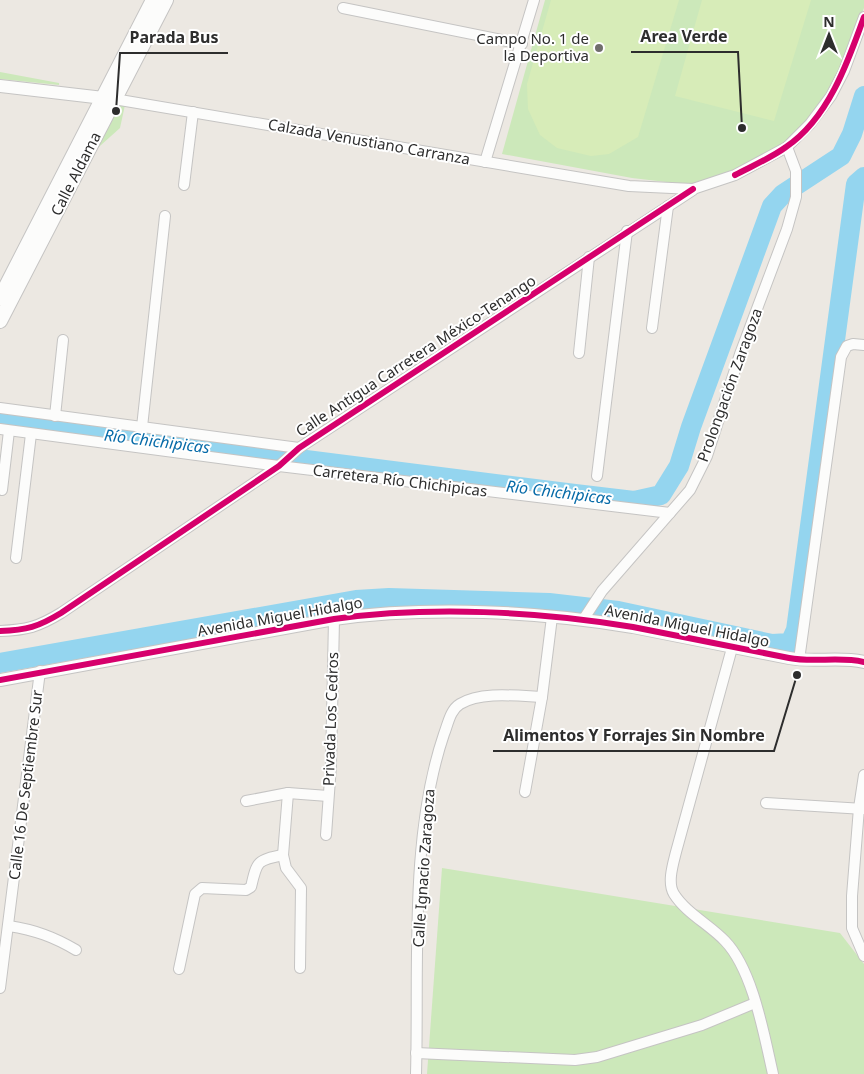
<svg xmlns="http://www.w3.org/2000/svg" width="864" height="1074" font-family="'Noto Sans',sans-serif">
<rect width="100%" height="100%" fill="#ece8e2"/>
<!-- green -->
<g fill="#cce8ba">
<path d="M545,0h319v8l-23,62 -12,24 -21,28 -24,24 -50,26 -42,13 -60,-7 -130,-24z"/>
<path d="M0,72l59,11v2l-59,-6z"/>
<path d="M115,101l10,4 -5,23 -29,26z"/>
<path d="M442,868l398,65 24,31v110h-437z"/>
</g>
<!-- pitch -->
<g fill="#d7ecb8">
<path d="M551,0h128l-41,137 -29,17 -18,2 -34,-8 -17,-13 -12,-26 -1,-25z"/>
<path d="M702,0h109l-37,121 -99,-25z"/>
</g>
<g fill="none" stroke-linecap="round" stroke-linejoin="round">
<!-- river -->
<g stroke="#94d5ef" stroke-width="20">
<path d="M0,421l575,73 59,7 27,-6 18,-29 12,-39 81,-221 11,-12 58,-38 11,-22 12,-38"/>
<path d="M0,663l356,-63 33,-2 160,5 69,8 154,33 18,-1 6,-13 60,-446 8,-7"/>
</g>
<defs>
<g id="minor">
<path d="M343,8l179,36"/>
<path d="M114,99l515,87 64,3 42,-14 52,-28 23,-23 21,-28 13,-25 20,-54"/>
<path d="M485,162l49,-162"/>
<path d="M184,185l9,-73"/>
<path d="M652,328l16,-122"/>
<path d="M579,353l10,-96"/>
<path d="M0,408l299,40"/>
<path d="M55,416l8,-76"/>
<path d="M142,427l23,-211"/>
<path d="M0,429l279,37 391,47"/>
<path d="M597,476l30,-245"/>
<path d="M2,490l7,-59"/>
<path d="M16,558l15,-124"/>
<path d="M583,620l19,-29 88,-101 17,-34 33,-102 47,-125 9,-32v-26l-9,-24"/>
<path d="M0,631c27,-1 38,-4 61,-18l218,-147 20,-18 394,-258"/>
<path d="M732,648l-56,204c-3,12 -9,31 -2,42 12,19 36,31 51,47 28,29 39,94 48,133"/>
<path d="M799,660l42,-303 6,-11 6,-2 11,1"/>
<path d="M864,775l-5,33 -7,88v32l12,28"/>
<path d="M525,792l17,-95 10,-80"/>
<path d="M288,793l-5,62 3,13 15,20 -1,80"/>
<path d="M246,801l42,-8 40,3"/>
<path d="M766,803l98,6"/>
<path d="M326,835l5,-70 3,-146"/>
<path d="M9,926c26,4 45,11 67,24"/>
<path d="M179,969l16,-75 7,-6 44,2 5,-3c6,-26 6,-27 32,-32"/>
<path d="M0,988l40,-317"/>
<path d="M416,1053l159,7 22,-3 105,-32 53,-22"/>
<path d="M416,1074c3,-108 -7,-237 28,-340 4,-10 6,-24 16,-30 21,-13 58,-8 82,-7"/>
</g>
<g id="tertiary">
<path d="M0,86l112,13"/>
<path d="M0,680l334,-61c94,-13 206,-8 299,8 52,10 104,21 156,31 25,5 50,-2 75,4"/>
</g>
<g id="secondary">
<path d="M0,298l153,-298"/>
<path d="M0,321l166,-321"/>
</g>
</defs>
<!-- minor casing -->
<use href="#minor" stroke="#c5c4c3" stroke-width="12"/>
<!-- tertiary casing -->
<use href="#tertiary" stroke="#c5c4c3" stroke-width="14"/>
<!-- secondary casing -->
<use href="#secondary" stroke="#c5c4c3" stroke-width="16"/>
<!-- minor -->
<use href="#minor" stroke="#fcfcfb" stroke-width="10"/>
<!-- tertiary -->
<use href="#tertiary" stroke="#fcfcfb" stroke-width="12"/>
<!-- secondary -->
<use href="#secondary" stroke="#fcfcfb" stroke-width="14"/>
<defs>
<g id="cycleway">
<path d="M735,175c17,-9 36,-17 51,-28 42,-28 62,-85 78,-130"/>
<path d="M0,631c27,-1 38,-4 61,-18l218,-147 20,-18 394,-259"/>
<path d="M0,680l334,-61c94,-13 206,-8 299,8 52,10 104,21 156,31 25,5 50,-2 75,4"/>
</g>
</defs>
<!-- cycleway casing -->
<use href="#cycleway" stroke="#fff" stroke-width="9"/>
<!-- cycleway -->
<use href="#cycleway" stroke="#d6006c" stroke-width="6"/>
</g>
<!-- markers -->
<circle fill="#706e6c" stroke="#fff" stroke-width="2" cx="599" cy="48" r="5"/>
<g text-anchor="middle" stroke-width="4" stroke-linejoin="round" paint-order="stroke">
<!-- poi labels -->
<g font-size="15" fill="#2d2d2d" stroke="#fff" text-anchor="end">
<text x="589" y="44">Campo No. 1 de<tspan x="589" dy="17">la Deportiva</tspan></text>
</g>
<!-- street labels -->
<g font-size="15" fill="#2d2d2d" stroke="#fff">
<text transform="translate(369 142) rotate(10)" y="5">Calzada Venustiano Carranza</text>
<text transform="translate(76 174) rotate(-63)" y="5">Calle Aldama</text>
<text transform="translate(416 356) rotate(-33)" y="5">Calle Antigua Carretera México-Tenango</text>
<text transform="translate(730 385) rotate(-70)" y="5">Prolongación Zaragoza</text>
<text transform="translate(400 481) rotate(7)" y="5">Carretera Río Chichipicas</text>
<text transform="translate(280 617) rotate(-10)" y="5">Avenida Miguel Hidalgo</text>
<text transform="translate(687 626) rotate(11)" y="5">Avenida Miguel Hidalgo</text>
<text transform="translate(331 719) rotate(-88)" y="5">Privada Los Cedros</text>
<text transform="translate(26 785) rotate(-83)" y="5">Calle 16 De Septiembre Sur</text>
<text transform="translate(424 868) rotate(-86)" y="5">Calle Ignacio Zaragoza</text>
</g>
<!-- water labels -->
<g font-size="16" font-style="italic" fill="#076ba8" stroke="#fff">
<text transform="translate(157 441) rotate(7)" y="6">Río Chichipicas</text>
<text transform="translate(559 492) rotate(7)" y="6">Río Chichipicas</text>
</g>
</g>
<!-- callouts -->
<path fill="none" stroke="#2d2d2d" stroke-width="2" d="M742 128L738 52H631M116 111L120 53H228M797 675L774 751H493"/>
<g fill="#2d2d2d" stroke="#fff" stroke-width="2">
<circle cx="742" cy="128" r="5"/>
<circle cx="116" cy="111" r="5"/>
<circle cx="797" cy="675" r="5"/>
</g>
<g font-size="16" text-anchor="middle" font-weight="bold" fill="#2d2d2d" stroke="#fff" stroke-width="4" stroke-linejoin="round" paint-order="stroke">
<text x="684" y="42">Area Verde</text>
<text x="174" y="43">Parada Bus</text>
<text x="634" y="741">Alimentos Y Forrajes Sin Nombre</text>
</g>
<!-- north arrow -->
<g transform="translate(829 35)" stroke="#ffffff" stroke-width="4" paint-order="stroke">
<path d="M0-4L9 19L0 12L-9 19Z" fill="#2d2d2d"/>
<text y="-8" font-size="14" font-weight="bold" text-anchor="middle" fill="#2d2d2d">N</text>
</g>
</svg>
